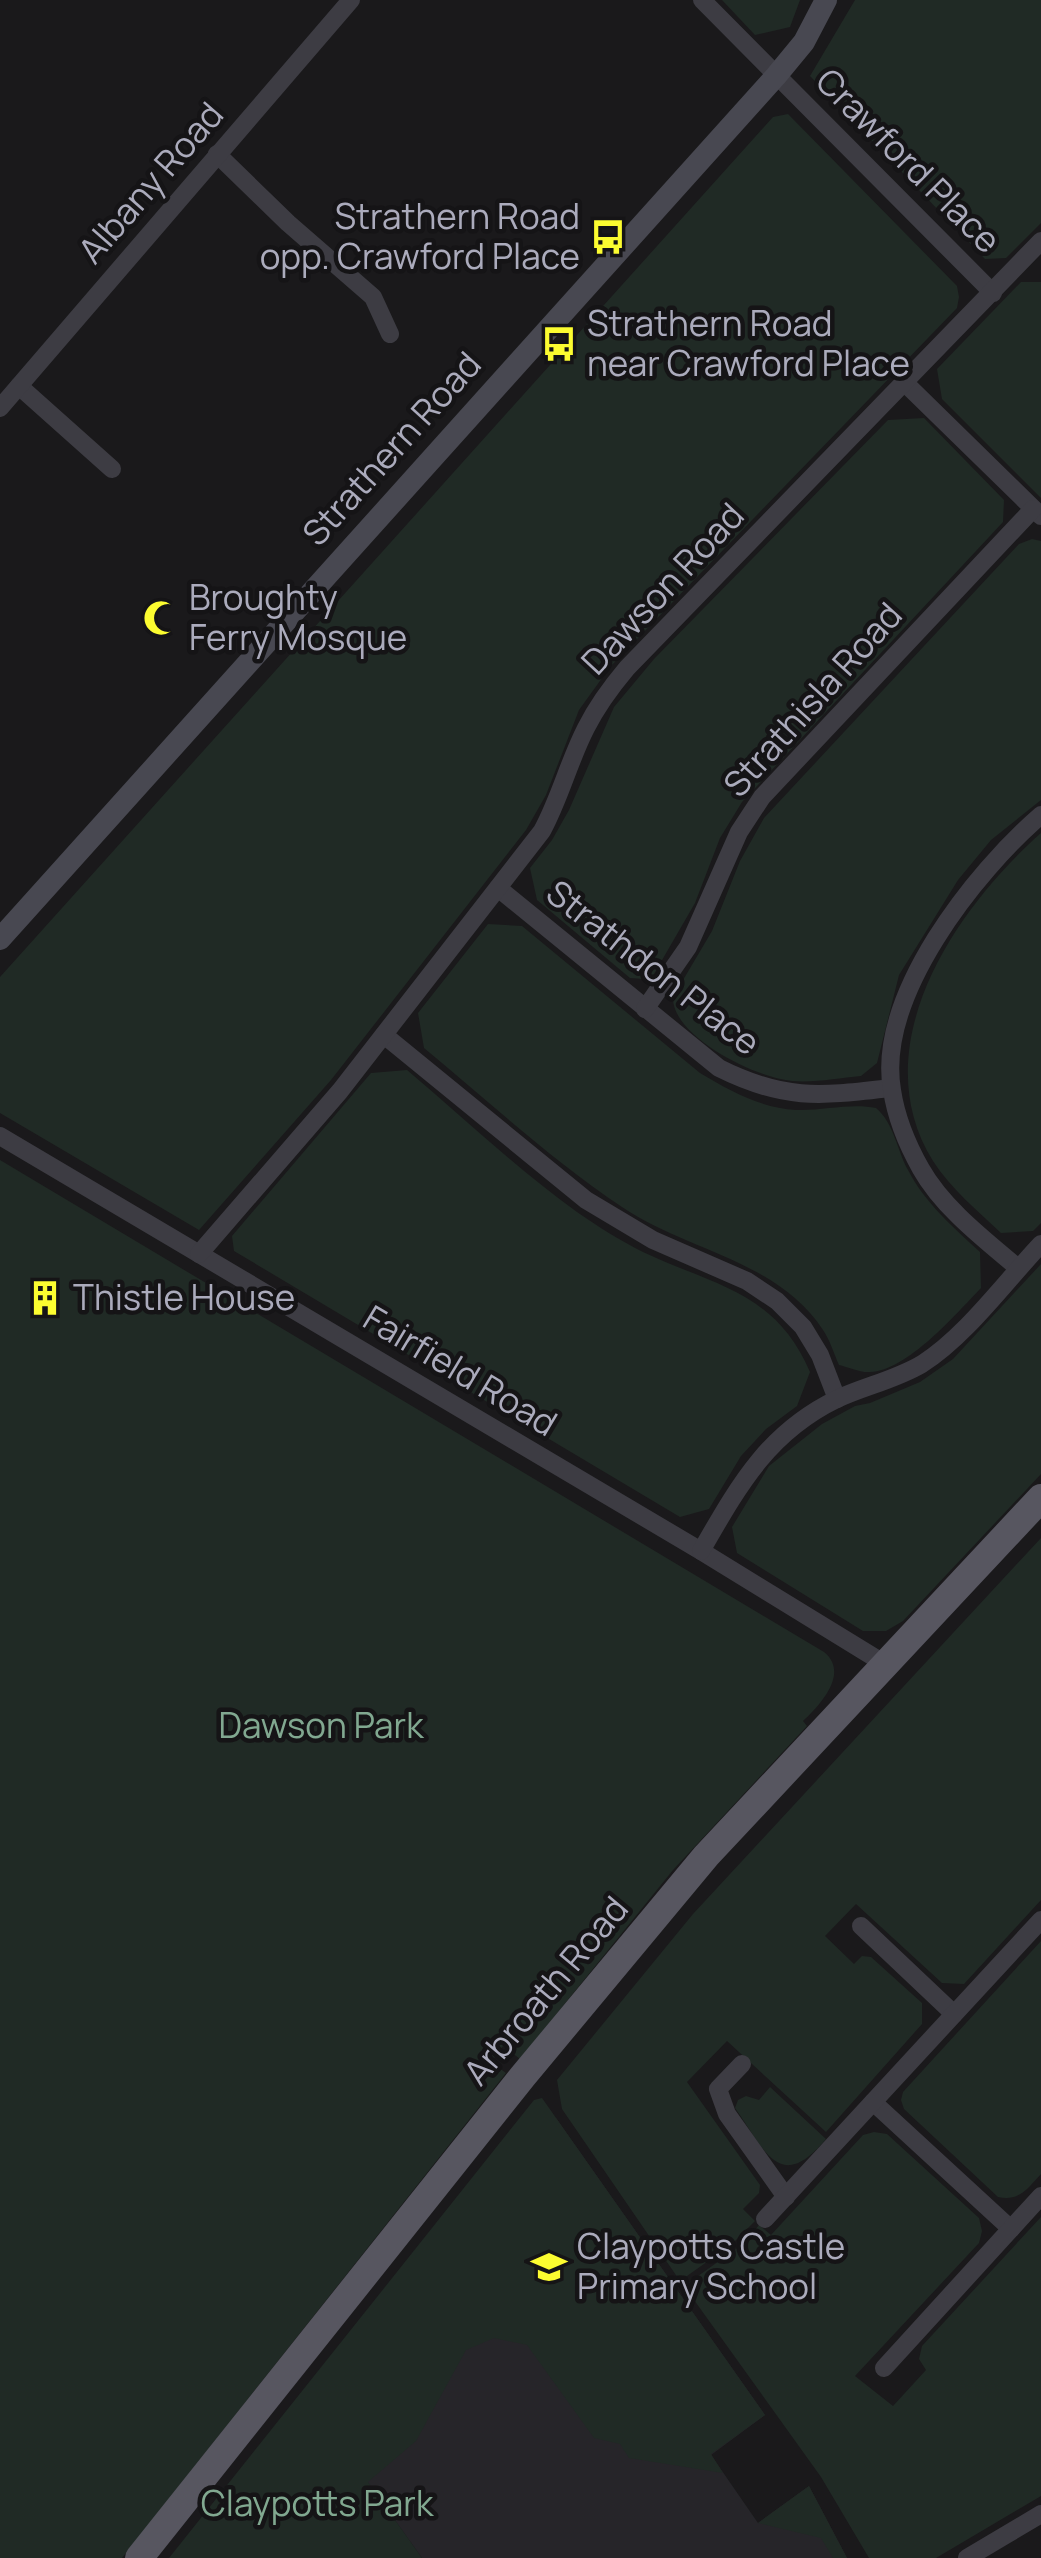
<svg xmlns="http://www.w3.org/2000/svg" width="1041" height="2558" font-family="Manrope,sans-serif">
<rect width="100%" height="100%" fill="#1a191b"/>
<!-- built -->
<path fill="#262529" d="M556,2118l209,297 -54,40 47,68 51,-37 38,72h-425l-102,-142z"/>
<!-- green -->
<g fill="#202a25">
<path d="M722,0h78l-10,27 -35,8z"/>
<path d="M855,0h186v223l-35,35 -21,1 -175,-183z"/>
<path d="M788,114l169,172 2,11 -2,11 -347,359 -31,43 -33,85 -20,35 -195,250 -132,150 -199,-117v-136l773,-860z"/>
<path d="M1021,282h20v216l-99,-99 -5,-30z"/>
<path d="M924,418l80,82 -1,22 -261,280 -22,36 -25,65 -41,71 -10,5 -14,-1 -93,-78 -7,-32 22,-28 17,-30 45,-103 40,-48 234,-239z"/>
<path d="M1032,539l9,2v259l-50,40 -33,40 -59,95 -22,88 -16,13c-22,2 -47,7 -69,5 -36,-3 -121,-45 -119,-84l39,-66 28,-70 24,-43 255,-274z"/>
<path d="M1041,833v390l-8,8 -32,2c-24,-23 -50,-44 -68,-72 -71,-115 22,-252 108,-328z"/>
<path d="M488,924l34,2 178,147c30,18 61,35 96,37 27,1 54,-7 80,-2 18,15 21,42 32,62 17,33 45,57 72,82l1,36c-25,26 -74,83 -111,84 -9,1 -22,-5 -31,-7 -5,-11 -9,-25 -16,-35 -46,-70 -136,-79 -201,-123 -70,-47 -133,-105 -198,-159l-6,-35z"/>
<path d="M407,1070c56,47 111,100 170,142 20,14 44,29 66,40 72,34 132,39 167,120l-13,34 -31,23 -25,27 -32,53 -29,8 -446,-266 -2,-15 139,-163z"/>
<path d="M0,1160l824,492c26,21 -4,53 -21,69l4,5 -134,144 -153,189 -17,-13 -12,16 15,11 -384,485h-122z"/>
<path d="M1041,1264v210l-138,147 -17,10h-23l-126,-78 -5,-26 37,-61 53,-42 33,-18 15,-3 50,-21 33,-23z"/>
<path d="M1041,1538v362l-77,84 -22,-1 -86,-79 -31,32 29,28 8,-8 9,1 51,46v21l-96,108 -99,-91 -40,41 73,103 -1,8 -16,16 12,12 -23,23 -52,37 -118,-172 -5,-29 136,-166z"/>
<path d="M1041,1941v233c-13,14 -22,28 -43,23l-94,-88 -3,-9 2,-8z"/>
<path d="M770,2087l56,52c-47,56 -61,11 -91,-31l3,-8 8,-4 13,4z"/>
<path d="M542,2098l223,317 -54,39 12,19 -94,-15 -9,-14 -26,-6 -67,-93 -33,-7 -28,12 -50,91 -48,41 54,76h-253l365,-458z"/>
<path d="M874,2132l13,2 92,84 3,13 -3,12 -124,133 38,30 33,-36 -7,-11 3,-13 119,-129v279l-105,62h-67l-48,-81 -137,-191 59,-42 16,-19 12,10 92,-100z"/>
<path d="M809,2486l38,72h-14l-12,-20 -63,-15z"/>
</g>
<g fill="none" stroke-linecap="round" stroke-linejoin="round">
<!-- street -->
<g stroke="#3d3c43" stroke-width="18">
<path d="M702,0l291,293"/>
<path d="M217,154l71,69 85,74 17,37"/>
<path d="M905,383l136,133"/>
<path d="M19,386l93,83"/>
<path d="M0,408l351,-408"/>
<path d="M498,888l221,180c66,33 101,28 172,20"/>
<path d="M645,1009l43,-62 51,-115 23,-35 271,-288"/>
<path d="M384,1035l202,165 67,40 94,41 30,20 26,26 17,28 17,44"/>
<path d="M0,1136l701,415 184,113"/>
<path d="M199,1254l141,-163 202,-260c18,-33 27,-70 44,-103 11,-22 25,-41 41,-60l414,-427"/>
<path d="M1018,1268c-33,-28 -75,-60 -97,-99 -13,-23 -25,-52 -29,-79 -16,-94 83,-218 149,-275"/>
<path d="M701,1551c37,-64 66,-118 136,-152 28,-13 58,-19 85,-35 44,-28 83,-82 119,-120"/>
<path d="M861,1926l93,88"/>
<path d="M742,2064l-24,25 9,25 59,83"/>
<path d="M873,2102l138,127"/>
<path d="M765,2219l276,-299"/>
<path d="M884,2368l157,-172"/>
<path d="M967,2558l74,-44"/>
</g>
<!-- secondary -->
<path stroke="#484851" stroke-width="22" d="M0,939l776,-863 28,-34 22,-42"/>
<!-- primary -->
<path stroke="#575660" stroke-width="28" d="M139,2558l384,-482 183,-220 335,-358"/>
</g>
<!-- icons -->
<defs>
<symbol id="bus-bare" viewBox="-9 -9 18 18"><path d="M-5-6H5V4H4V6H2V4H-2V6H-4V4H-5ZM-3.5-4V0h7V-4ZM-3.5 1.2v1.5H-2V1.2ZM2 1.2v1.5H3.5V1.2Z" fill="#fcfc30" stroke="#151416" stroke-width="2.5" paint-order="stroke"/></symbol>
<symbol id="mosque-bare" viewBox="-9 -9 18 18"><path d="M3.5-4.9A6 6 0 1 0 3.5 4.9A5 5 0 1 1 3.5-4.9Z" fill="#fcfc30" stroke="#151416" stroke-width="2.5" paint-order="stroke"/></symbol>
<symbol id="building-bare" viewBox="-9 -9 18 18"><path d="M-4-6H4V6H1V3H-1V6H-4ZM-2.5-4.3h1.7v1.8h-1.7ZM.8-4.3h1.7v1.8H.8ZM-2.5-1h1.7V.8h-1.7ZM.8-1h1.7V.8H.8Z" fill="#fcfc30" stroke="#151416" stroke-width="2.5" paint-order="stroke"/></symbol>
<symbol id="school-bare" viewBox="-9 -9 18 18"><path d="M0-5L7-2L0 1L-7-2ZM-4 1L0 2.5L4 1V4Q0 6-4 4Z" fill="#fcfc30" stroke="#151416" stroke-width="2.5" paint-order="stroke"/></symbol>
</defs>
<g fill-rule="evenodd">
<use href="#bus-bare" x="583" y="212" width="50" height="50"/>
<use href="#bus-bare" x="534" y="319" width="50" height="50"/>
<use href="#mosque-bare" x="136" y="593" width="50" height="50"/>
<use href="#building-bare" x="20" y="1273" width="50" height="50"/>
<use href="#school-bare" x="524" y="2242" width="50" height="50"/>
</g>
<g text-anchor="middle" stroke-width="9" stroke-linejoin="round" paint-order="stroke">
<!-- street labels -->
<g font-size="35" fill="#ababbc" stroke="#151416">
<text transform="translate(908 161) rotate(45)" y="12">Crawford Place</text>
<text transform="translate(151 183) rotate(-49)" y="12">Albany Road</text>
<text transform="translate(392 449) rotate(-48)" y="12">Strathern Road</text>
<text transform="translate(663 589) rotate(-47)" y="12">Dawson Road</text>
<text transform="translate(813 700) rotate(-48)" y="12">Strathisla Road</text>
<text transform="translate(653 968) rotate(38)" y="12">Strathdon Place</text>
<text transform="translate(460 1371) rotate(31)" y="12">Fairfield Road</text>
<text transform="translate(546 1991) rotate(-50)" y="12">Arbroath Road</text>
</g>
<!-- poi labels -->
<g font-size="35" fill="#ababbc" stroke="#151416" text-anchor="start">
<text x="580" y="229" text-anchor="end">Strathern Road<tspan x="580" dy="40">opp. Crawford Place</tspan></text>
<text x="587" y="336">Strathern Road<tspan x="587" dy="40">near Crawford Place</tspan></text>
<text x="189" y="610">Broughty<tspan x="189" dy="40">Ferry Mosque</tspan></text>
<text x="73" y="1310">Thistle House</text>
<text x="577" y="2259">Claypotts Castle<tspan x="577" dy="40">Primary School</tspan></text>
</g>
<!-- park labels -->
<g font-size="35" fill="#81a890" stroke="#151416">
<text x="321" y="1738">Dawson Park</text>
<text x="317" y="2516">Claypotts Park</text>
</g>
</g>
</svg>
